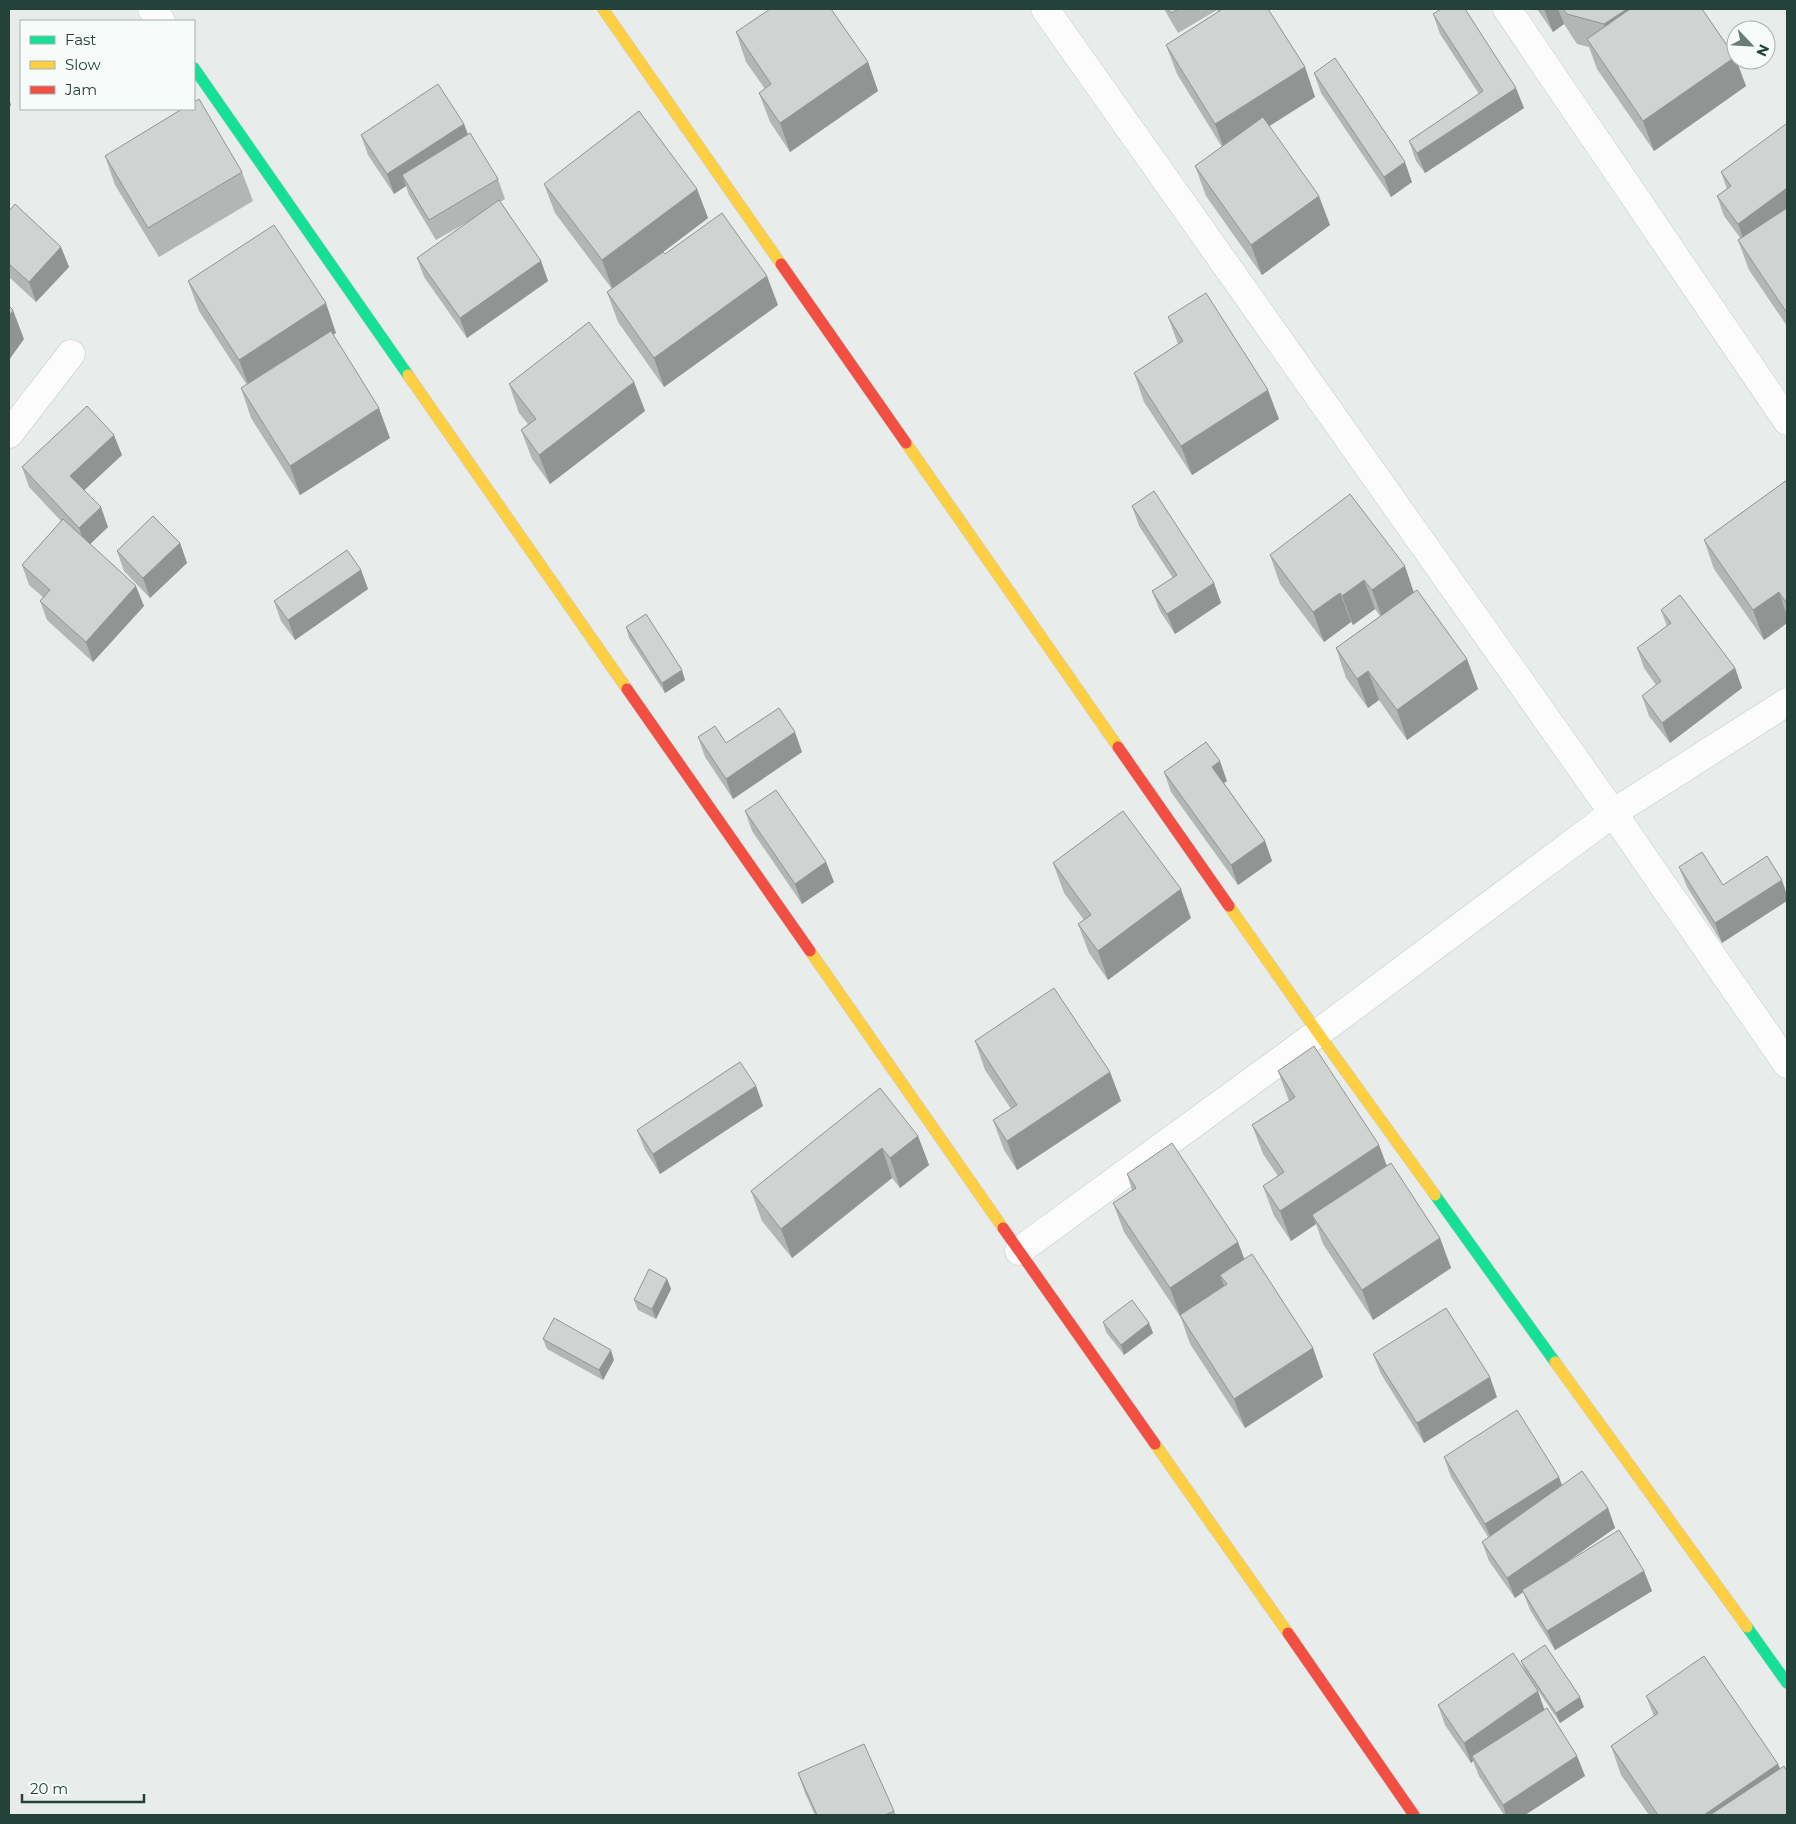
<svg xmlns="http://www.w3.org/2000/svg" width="1796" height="1824" font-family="Montserrat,sans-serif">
<rect width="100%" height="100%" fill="#e8edeb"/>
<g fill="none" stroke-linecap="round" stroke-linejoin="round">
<defs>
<g id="street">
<path d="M152,9l9,12"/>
<path d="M1045,9l568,804 174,251"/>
<path d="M1507,9l280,412"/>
<path d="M9,434l62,-80"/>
<path d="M1019,1251l299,-218 295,-220 174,-111"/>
</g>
<g id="fast">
<path d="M194,68l214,307"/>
<path d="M1435,1195l120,167"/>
<path d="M1747,1627l40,56"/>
</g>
<g id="slow">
<path d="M603,9l178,255"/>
<path d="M408,375l219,314"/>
<path d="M906,443l212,304"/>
<path d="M1229,906l89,127 117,162"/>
<path d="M810,951l193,277"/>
<path d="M1555,1362l192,265"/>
<path d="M1155,1444l133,189"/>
</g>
<g id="jam">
<path d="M781,264l125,179"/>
<path d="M627,689l183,262"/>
<path d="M1118,747l111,159"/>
<path d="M1003,1228l152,216"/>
<path d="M1288,1633l126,182"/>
</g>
</defs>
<!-- street casing -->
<use href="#street" stroke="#c5cac8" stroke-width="29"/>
<!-- fast casing -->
<use href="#fast" stroke="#c3cbc8" stroke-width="12"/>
<!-- slow casing -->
<use href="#slow" stroke="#c3cbc8" stroke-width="12"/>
<!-- jam casing -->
<use href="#jam" stroke="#c3cbc8" stroke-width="12"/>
<!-- street -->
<use href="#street" stroke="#fcfcfc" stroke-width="28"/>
<!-- fast -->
<use href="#fast" stroke="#16e098" stroke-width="11"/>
<!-- slow -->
<use href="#slow" stroke="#ffcf43" stroke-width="11"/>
<!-- jam -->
<use href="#jam" stroke="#f24e42" stroke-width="11"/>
</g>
<!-- wall -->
<g fill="#b2b6b5">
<path d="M1164,9h104l37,58 10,30 -46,29 61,99 -68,50 -56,-79 -11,-30 27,-19 -45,-73 -11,-29 52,-33 -1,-2 -39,23z"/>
<path d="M1537,9h165l33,48 11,29 -92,65 -57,-82 -8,-22 -12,-3 -13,-20 -11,8z"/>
<path d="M1433,14l91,94 -99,65 -9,-12 -7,-20 70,-47 -39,-60z"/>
<path d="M736,32l132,30 10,29 -88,61 -20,-30 -11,-29 6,-4 -19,-27z"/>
<path d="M1314,73l98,109 -21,15 -70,-104z"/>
<path d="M464,124l4,11 30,44 7,20 -5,3 41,59 7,20 -81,57 -43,-61 -7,-19 54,-38 -35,20 -27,-45 -3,-9 -12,8 -26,-39 -7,-20z"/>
<path d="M1787,126v200l-38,-56 -11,-30 3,-1 -17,-23 -7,-20 10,-7 -6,-17z"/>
<path d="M105,156l137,16 11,29 -94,56 -44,-72z"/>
<path d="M544,184l153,5 11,29 -46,35 116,52 -114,82 -46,-65 -11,-30 5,-3 -57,-76z"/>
<path d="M9,211l52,36 8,20 -33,35 -27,-25z"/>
<path d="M188,281l148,52 -3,2 57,103 -90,57 -49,-77 -10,-30 6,-3 -48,-74z"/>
<path d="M1168,317l111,102 -87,56 -48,-73 -10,-29 44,-29z"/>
<path d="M634,382l11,29 -95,73 -18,-25 -11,-29 7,-6 -9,-11 -10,-29z"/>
<path d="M122,455l-38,35 24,37 -18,17 54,62 -51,56 -46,-42 -7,-19 3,-4 -14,-12 -7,-20 39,-44 -32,-34 -7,-20z"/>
<path d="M1787,480v143l-23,17 -50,-71 -10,-29z"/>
<path d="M1132,506l82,77 7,20 -46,31 -15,-23 -8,-20 21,-13 -34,-52z"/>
<path d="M180,543l7,20 -37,35 -26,-27 -7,-20z"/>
<path d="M1270,555l144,37 53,67 11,30 -71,51 -28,-40 -11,8 -22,-30 -10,-30 44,-32 -5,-7 -22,16 -2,-3 -27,20 -44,-58z"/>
<path d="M361,570l7,19 -73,51 -14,-19 -7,-20z"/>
<path d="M1661,610l74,58 7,20 -72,55 -21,-27 -7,-20 14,-11 -12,-17 -7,-20 30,-22z"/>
<path d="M626,627l59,53 -20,13 -36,-55z"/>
<path d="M698,737l28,6 76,9 -69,47 -28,-42z"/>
<path d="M1164,772l63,9 -3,2 41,58 7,20 -34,24 -67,-93z"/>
<path d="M745,811l81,51 8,20 -32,22 -50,-73z"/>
<path d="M1053,863l138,55 -83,62 -19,-27 -11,-29 6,-4 -20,-27z"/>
<path d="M1679,867l44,18 -1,58 -35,-56z"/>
<path d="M975,1041l135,31 11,29 -104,69 -13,-20 -11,-30 18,-11 -26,-39z"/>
<path d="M1278,1071l101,74 8,21 53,72 11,30 -78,52 -50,-76 -7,-20 -25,17 -17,-25 -11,-30 15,-10 -15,-22 -11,-29 37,-24z"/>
<path d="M756,1086l7,20 -103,68 -15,-24 -8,-20z"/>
<path d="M918,1136l11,29 -29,23 -8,-10 -100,80 -30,-37 -11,-30z"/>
<path d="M1127,1174l117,85 69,89 10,29 -78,51 -55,-84 -9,-26 -57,-86 -11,-29 19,-13z"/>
<path d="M667,1279l4,10 -15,30 -18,-9 -4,-10z"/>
<path d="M1103,1322l46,1 4,10 -29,22 -18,-23z"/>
<path d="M543,1339l71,21 -11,20 -56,-31z"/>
<path d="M1373,1354l124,43 -73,46 -43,-69z"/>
<path d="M1444,1457l118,28 46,23 7,20 -56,39 85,4 8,20 -97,59 -25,-40 -7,-18 -8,6 -26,-37 -7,-19 6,-5 -37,-60z"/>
<path d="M1521,1661l63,46 -24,16 -35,-52z"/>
<path d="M1646,1696l132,68 2,4 7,47h-138l-28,-40 -10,-29 43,-30z"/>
<path d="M1438,1705l107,4 32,47 8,20 -60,39h-21l-25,-39 -6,-15 -2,2 -26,-38z"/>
<path d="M798,1773l96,38 2,4h-81l-10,-22z"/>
</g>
<!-- shaded-wall -->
<g fill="#919493">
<path d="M1544,9h14l6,15 -11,8z"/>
<path d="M1627,9h53l-65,45 -11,-30z"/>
<path d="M1735,57l11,29 -92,65 -11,-30z"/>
<path d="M868,62l10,29 -88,61 -10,-29z"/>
<path d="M1305,67l10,30 -89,57 -11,-30z"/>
<path d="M1516,88l8,20 -99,65 -8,-20z"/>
<path d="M9,99l2,6 -2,3z"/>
<path d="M464,124l7,19 -69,32 4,11 -12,8 -7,-20z"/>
<path d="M1405,162l7,20 -21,15 -7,-20z"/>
<path d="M1787,188v25l-42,31 -7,-20z"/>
<path d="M697,189l11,29 -95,72 -11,-30z"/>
<path d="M1319,196l11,29 -68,50 -11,-30z"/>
<path d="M61,247l8,20 -33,35 -7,-20z"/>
<path d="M541,261l7,20 -81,57 -7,-20z"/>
<path d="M767,276l11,29 -114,82 -10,-29z"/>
<path d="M326,303l10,30 -86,56 -11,-29z"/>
<path d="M13,310l11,29 -15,21v-44z"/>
<path d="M634,382l11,29 -95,73 -11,-29z"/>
<path d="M1268,390l11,29 -87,56 -11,-29z"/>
<path d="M379,408l11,30 -90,57 -10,-29z"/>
<path d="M114,435l8,20 -44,41 -8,-20z"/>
<path d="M101,507l7,20 -22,21 -7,-20z"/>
<path d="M180,543l7,20 -37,35 -7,-20z"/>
<path d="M1405,566l10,30 -32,24 -11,-30z"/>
<path d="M361,570l7,19 -73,51 -7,-20z"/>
<path d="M1364,580l11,29 -22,16 -11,-29z"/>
<path d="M1214,583l7,20 -46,31 -8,-20z"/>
<path d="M136,586l8,20 -51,56 -7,-20z"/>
<path d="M1779,592l8,24v7l-23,17 -11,-30z"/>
<path d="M1340,593l11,29 -27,20 -11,-30z"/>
<path d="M1467,659l11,30 -71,51 -10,-30z"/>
<path d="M1735,668l7,20 -72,55 -8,-20z"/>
<path d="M682,670l3,10 -20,13 -3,-10z"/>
<path d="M1368,671l11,29 -11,8 -11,-29z"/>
<path d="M795,732l7,20 -69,47 -7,-20z"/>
<path d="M1220,761l7,20 -8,5 -7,-19z"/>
<path d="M1265,841l7,20 -34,24 -7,-20z"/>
<path d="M826,862l8,20 -32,22 -7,-20z"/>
<path d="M1782,880l5,15v6l-65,42 -7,-20z"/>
<path d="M1181,889l10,29 -83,62 -10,-29z"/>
<path d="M1110,1072l11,29 -104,69 -10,-29z"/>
<path d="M756,1086l7,20 -103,68 -7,-20z"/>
<path d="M918,1136l11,29 -29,23 -10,-30z"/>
<path d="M1379,1145l11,30 -78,40 4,9 -25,17 -11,-30z"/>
<path d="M882,1148l10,30 -100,80 -11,-29z"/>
<path d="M1440,1238l11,30 -78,52 -11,-30z"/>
<path d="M1238,1242l11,29 -29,4 5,13 -45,27 1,3 -11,-30z"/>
<path d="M667,1279l4,10 -15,30 -4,-10z"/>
<path d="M1149,1323l4,10 -29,22 -3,-10z"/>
<path d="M1313,1348l10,29 -78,51 -11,-29z"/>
<path d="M611,1350l3,10 -11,20 -4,-10z"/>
<path d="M1490,1377l7,20 -73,46 -7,-20z"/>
<path d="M1559,1477l7,19 -73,48 -8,-20z"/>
<path d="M1608,1508l7,20 -91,64 -2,-2 1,2 -8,6 -8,-20z"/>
<path d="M1644,1571l8,20 -97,59 -8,-19z"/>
<path d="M1538,1691l7,20 -73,45 1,5 -2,2 -7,-20z"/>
<path d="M1580,1697l4,10 -24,16 -4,-10z"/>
<path d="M1577,1756l8,20 -60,39h-19l-3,-10z"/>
<path d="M1778,1764l9,25 -31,26h-52z"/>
</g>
<!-- building -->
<g fill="#cfd4d2" stroke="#919493">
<path d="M770,9h61l37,53 -88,61 -21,-30 12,-9 -35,-52z"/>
<path d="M1168,9h11l-8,4z"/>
<path d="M1221,9h47l37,58 -90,57 -49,-79 55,-35z"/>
<path d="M1441,9h24l51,79 -99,65 -8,-12 74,-50 -50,-77z"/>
<path d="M1563,9h64l-23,15 -37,-10z"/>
<path d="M1630,9h72l33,48 -92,64 -56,-82z"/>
<path d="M1335,58l70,104 -21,15 -70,-104z"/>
<path d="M438,84l26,40 -77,50 -26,-39z"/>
<path d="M199,99l43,73 -94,56 -43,-72 77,-47h12v-7z"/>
<path d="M639,111l58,78 -95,71 -58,-76z"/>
<path d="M1263,117l56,79 -68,49 -56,-79z"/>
<path d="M1786,124l1,2v62l-49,36 -21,-28 14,-10 -10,-14z"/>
<path d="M470,133l28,46 -69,41 -27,-45z"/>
<path d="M499,200l42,61 -81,57 -43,-60z"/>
<path d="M15,204l46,43 -32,35 -20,-18v-53z"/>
<path d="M1787,208v105l-49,-73z"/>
<path d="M722,213l45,63 -113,82 -47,-66 56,-40 2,2z"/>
<path d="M274,225l52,78 -87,57 -51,-79z"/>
<path d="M1206,293l62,97 -87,56 -47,-73 49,-32 -15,-24z"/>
<path d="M9,306l4,4 -4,6z"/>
<path d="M589,322l45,60 -95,73 -18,-25 15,-11 -27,-35z"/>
<path d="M331,331l48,77 -89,58 -49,-78z"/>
<path d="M87,406l27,29 -44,41 31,31 -22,21 -57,-61z"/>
<path d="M1787,480v124l-8,-12 -26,18 -49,-70z"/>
<path d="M1154,491l60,92 -47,31 -15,-23 25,-16 -45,-69z"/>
<path d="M1350,494l55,72 -33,24 -8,-10 -22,16 -2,-3 -27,19 -43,-57z"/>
<path d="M153,516l27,27 -37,35 -26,-27z"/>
<path d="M63,519l73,67 -50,56 -46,-41 10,-11 -28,-25z"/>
<path d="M347,550l14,20 -73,50 -14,-19z"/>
<path d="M1417,590l50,69 -70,51 -29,-39 -11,8 -21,-31z"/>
<path d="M1680,595l55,73 -73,55 -20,-27 19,-15 -24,-33 34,-25 -10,-13z"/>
<path d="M646,614l36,56 -20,13 -36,-56z"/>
<path d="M779,708l16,24 -69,47 -28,-42 17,-11 11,17z"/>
<path d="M1206,742l14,19 -8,6 53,74 -34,24 -67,-93z"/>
<path d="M776,790l50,72 -31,22 -50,-73z"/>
<path d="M1123,811l58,78 -83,62 -20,-27 13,-9 -38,-52z"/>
<path d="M1702,852l21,33 44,-29 15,24 -67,43 -36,-56z"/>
<path d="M1054,988l56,84 -103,69 -14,-21 24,-15 -42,-64z"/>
<path d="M1314,1046l65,99 -99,66 -17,-25 21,-14 -32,-47 43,-28 -17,-26z"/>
<path d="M740,1062l16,24 -103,68 -16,-24z"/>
<path d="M880,1088l38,48 -28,22 -8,-10 -101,81 -30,-38z"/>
<path d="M1172,1143l66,99 -68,46 -57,-85 23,-15 -9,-14z"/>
<path d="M1391,1163l49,75 -78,52 -50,-75z"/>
<path d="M1252,1254l61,94 -79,51 -54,-84 47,-31 -7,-9z"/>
<path d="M649,1269l18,10 -15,30 -18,-9z"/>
<path d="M1132,1300l17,23 -28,22 -18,-23z"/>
<path d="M1446,1308l44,69 -73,46 -44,-69z"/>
<path d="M554,1318l57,32 -12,20 -56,-31z"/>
<path d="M1517,1410l42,67 -74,47 -41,-67z"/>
<path d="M1582,1471l26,37 -101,70 -25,-36z"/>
<path d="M1619,1530l25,41 -97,60 -25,-41z"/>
<path d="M1545,1645l35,52 -24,16 -35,-52z"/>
<path d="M1513,1653l25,38 -74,52 -26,-38z"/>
<path d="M1704,1656l74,108 -74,51h-46l-47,-69 47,-33 -12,-17z"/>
<path d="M1547,1708l30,48 -74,49 -31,-49z"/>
<path d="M864,1744l30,67 -9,4h-68l-19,-42z"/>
<path d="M1784,1766l3,5v44h-77z"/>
</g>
<!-- border -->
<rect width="1796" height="1824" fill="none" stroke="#24423a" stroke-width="20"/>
<!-- legend -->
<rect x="20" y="20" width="175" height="90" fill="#f7fbf9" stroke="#a3b1ad"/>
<rect x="30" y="36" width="25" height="8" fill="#16e098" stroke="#a3b1ad"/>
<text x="65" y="45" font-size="15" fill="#24423a">Fast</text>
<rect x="30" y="61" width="25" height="8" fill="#ffcf43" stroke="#a3b1ad"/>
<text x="65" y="70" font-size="15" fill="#24423a">Slow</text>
<rect x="30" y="86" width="25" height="8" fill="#f24e42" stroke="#a3b1ad"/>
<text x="65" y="95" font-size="15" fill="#24423a">Jam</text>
<!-- north arrow -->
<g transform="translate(1751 45) rotate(115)"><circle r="24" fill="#f7fbf9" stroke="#a3b1ad"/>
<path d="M0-4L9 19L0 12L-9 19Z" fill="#697e78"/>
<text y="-8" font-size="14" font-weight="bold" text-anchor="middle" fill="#24423a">N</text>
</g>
<!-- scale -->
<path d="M22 1794v8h122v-8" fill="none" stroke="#24423a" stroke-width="2.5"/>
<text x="30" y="1794" font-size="15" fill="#24423a" stroke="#f7fbf9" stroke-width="4" paint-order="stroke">20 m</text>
</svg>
